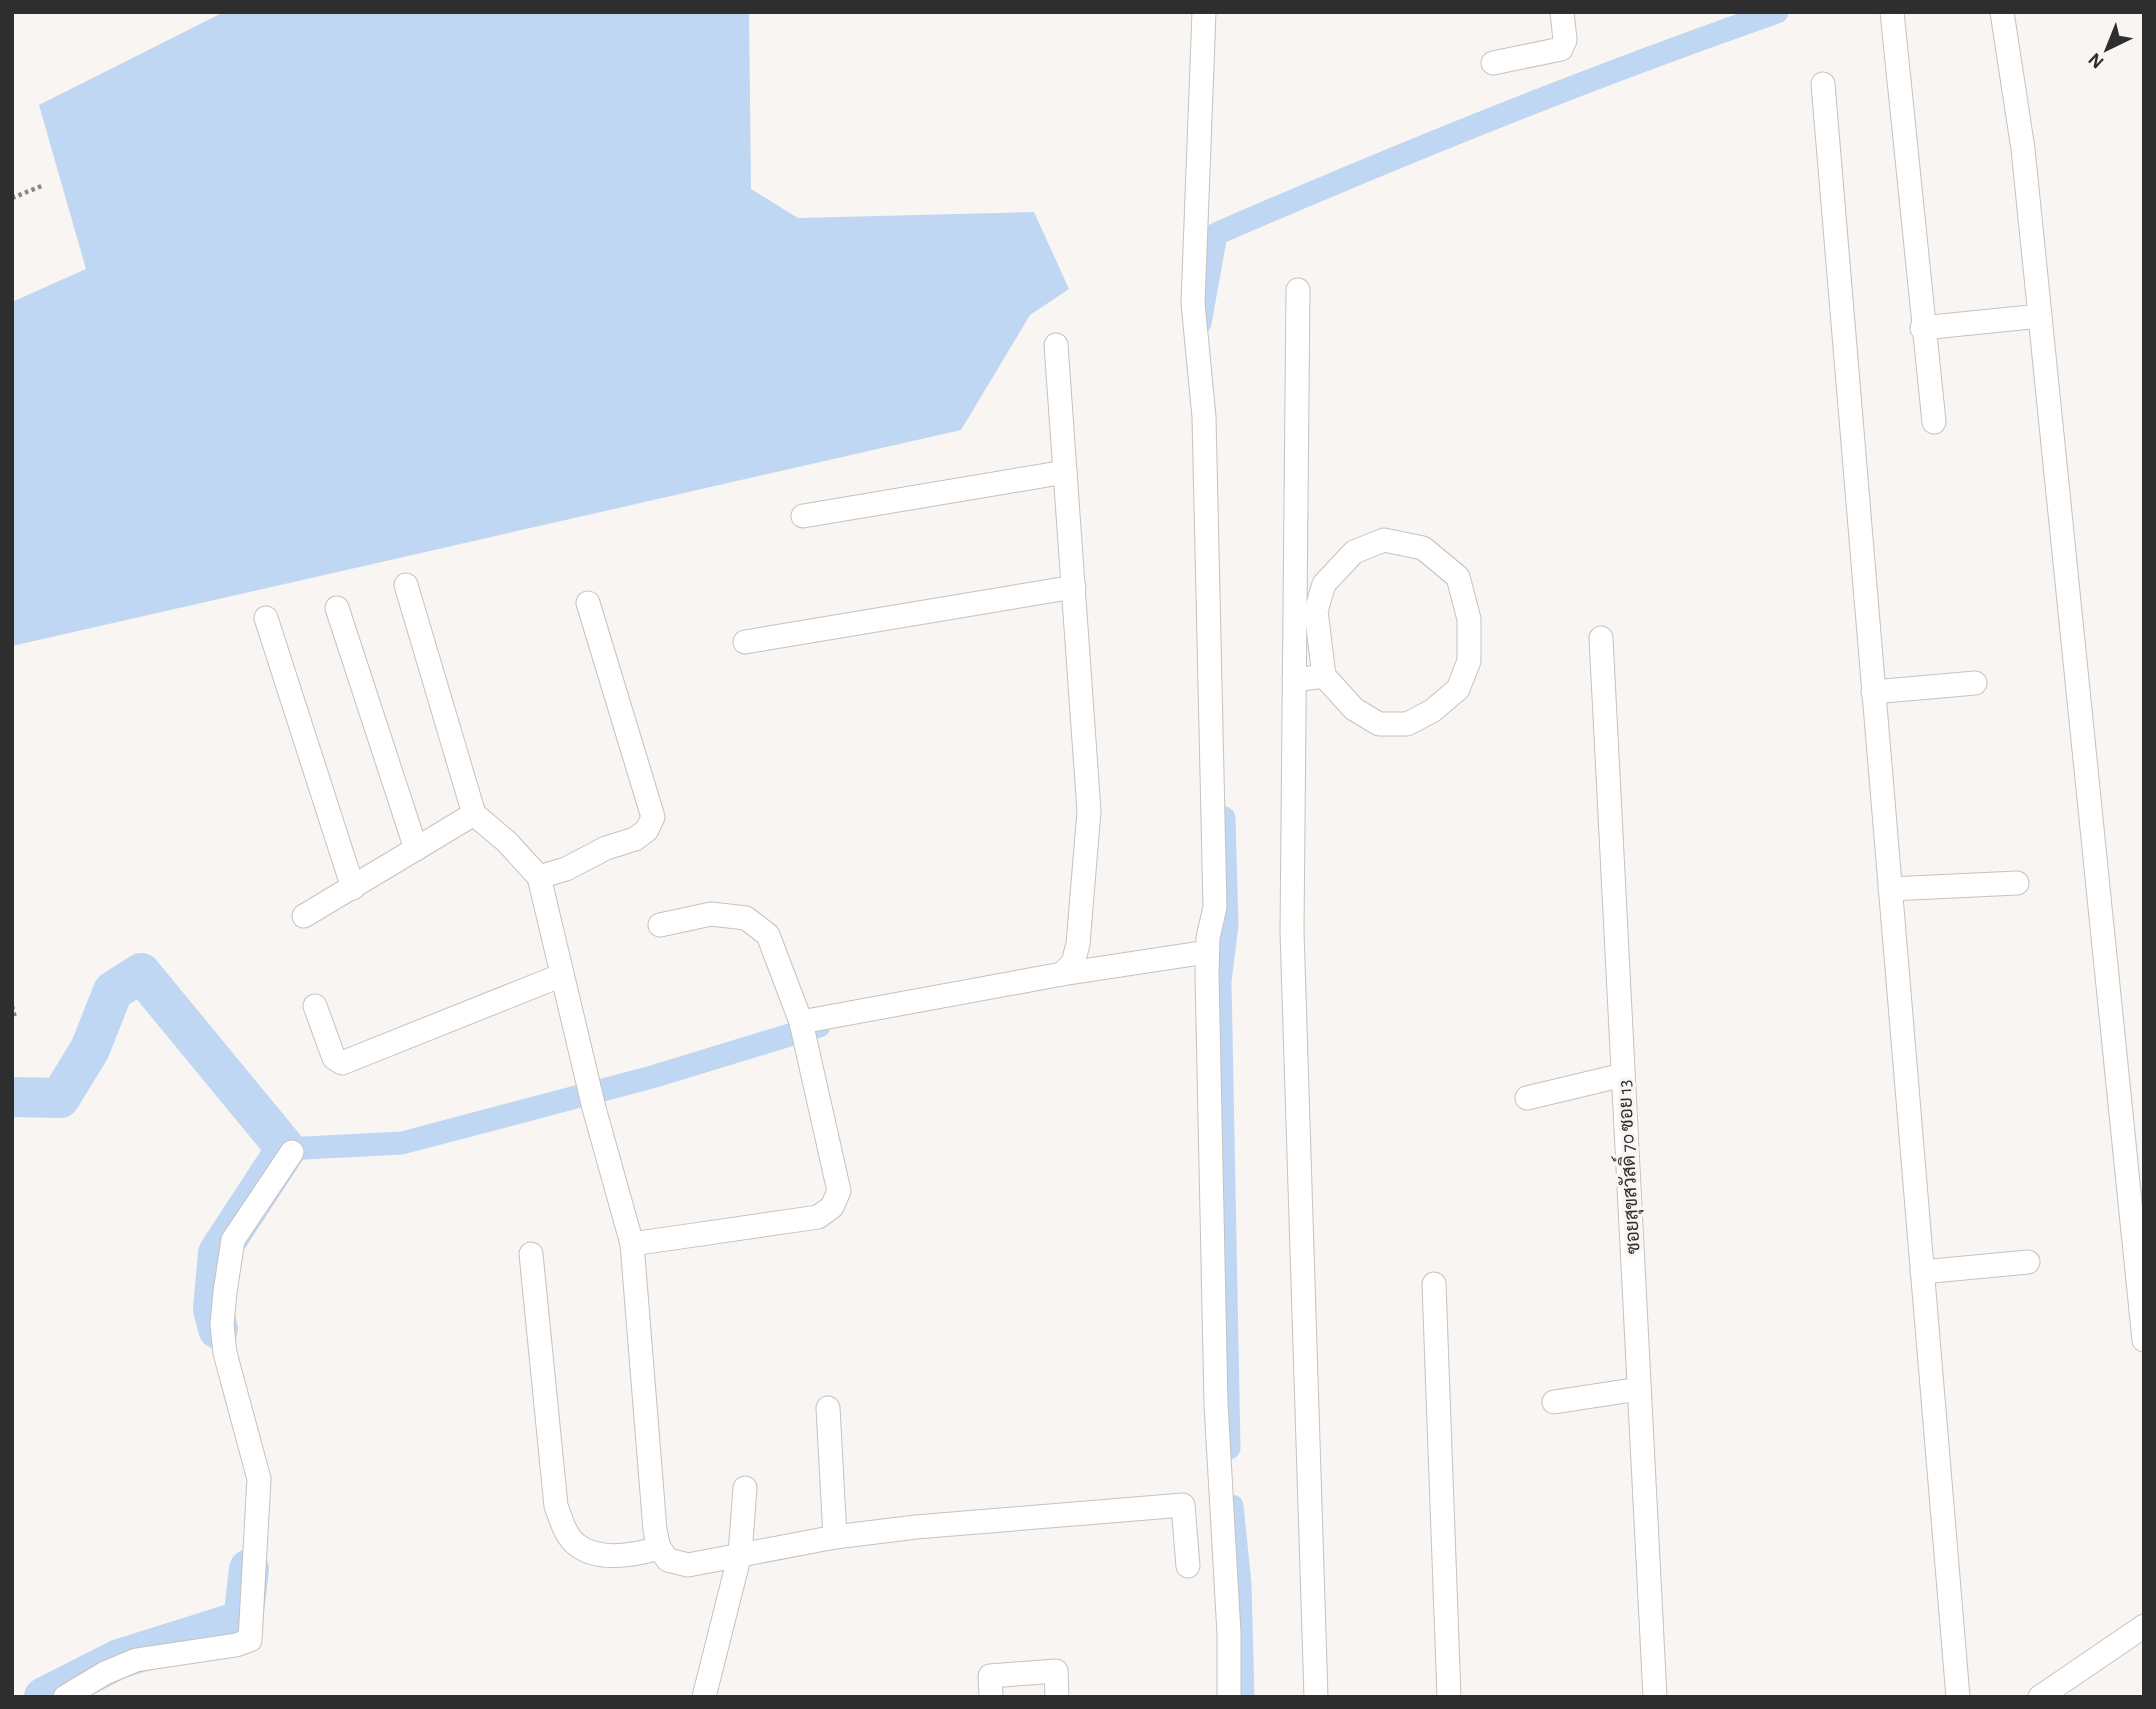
<svg xmlns="http://www.w3.org/2000/svg" width="2156" height="1709" font-family="'Alegreya Sans',Sarabun,sans-serif">
<rect width="100%" height="100%" fill="#f8f5f3"/>
<!-- water -->
<path fill="#bfd7f2" d="M224,12h525l2,177 47,29 236,-6 35,77 -39,26 -69,115 -949,216v-344l74,-33 -47,-164z"/>
<g fill="none" stroke-linecap="round" stroke-linejoin="round">
<!-- canal -->
<g stroke="#bfd7f2" stroke-width="23">
<path d="M1200,323l16,-89c184,-80 371,-156 561,-222"/>
<path d="M1224,818l3,107 -7,56 9,467"/>
<path d="M286,1149l116,-6 250,-66 167,-51"/>
<path d="M1232,1506l8,78 3,113"/>
</g>
<!-- river -->
<g stroke="#bfd7f2" stroke-width="40">
<path d="M12,1097l48,1 30,-49 23,-58 28,-18 145,176 -68,104 -5,56 5,20"/>
<path d="M44,1697l75,-38 124,-39 6,-51"/>
</g>
<defs>
<g id="minor">
<path d="M1204,12l-11,291 11,114 11,490 -7,31 -1,36 9,430 13,230v63"/>
<path d="M1892,12l42,410"/>
<path d="M2002,12l21,137 121,1191"/>
<path d="M1493,63l68,-14 4,-9 -3,-28"/>
<path d="M1823,84l135,1613"/>
<path d="M1298,290l-6,641 24,766"/>
<path d="M1922,328l118,-12"/>
<path d="M1056,345l33,466 -11,133 -5,19 -11,11"/>
<path d="M803,516l262,-44"/>
<path d="M406,585l68,229 33,28 32,35 55,231 38,136 23,286 4,18 9,12 20,5 147,-28 81,-10 267,-22 5,61"/>
<path d="M337,608l79,241"/>
<path d="M266,618l87,270"/>
<path d="M1601,638l54,1059"/>
<path d="M745,642l329,-55"/>
<path d="M1294,680l30,-4 -8,-65 8,-27 30,-32 30,-12 39,8 35,29 11,42v42l-11,28 -26,22 -25,13h-28l-25,-15 -30,-33"/>
<path d="M1873,692l102,-9"/>
<path d="M539,877l27,-8 40,-21 29,-9 12,-9 6,-13 -65,-214"/>
<path d="M1890,889l127,-6"/>
<path d="M304,916l170,-102"/>
<path d="M315,1006l19,52 8,5 220,-88"/>
<path d="M801,1022l261,-48 145,-22"/>
<path d="M1527,1098l96,-23"/>
<path d="M632,1244l186,-27 14,-10 7,-16 -38,-169 -33,-87 -22,-17 -35,-4 -51,11"/>
<path d="M531,1254l25,252c5,13 9,30 21,39 22,17 58,10 82,3"/>
<path d="M1922,1272l106,-10"/>
<path d="M1434,1284l15,413"/>
<path d="M1554,1402l85,-13"/>
<path d="M828,1408l7,129"/>
<path d="M65,1697l40,-24 31,-13 100,-15 14,-5 9,-161 -34,-126 -3,-28 3,-33 8,-52 59,-88"/>
<path d="M704,1697l36,-143 5,-66"/>
<path d="M991,1697l-1,-21 66,-5 1,26"/>
<path d="M2040,1697l104,-71"/>
</g>
</defs>
<!-- minor casing -->
<use href="#minor" stroke="#c5c2c0" stroke-width="25"/>
<!-- path -->
<g stroke="#8a8887" stroke-width="4.5" stroke-dasharray="3.5 3.5" stroke-linecap="butt">
<path d="M12,198l32,-13"/>
<path d="M12,1006l3,12"/>
</g>
<!-- minor -->
<use href="#minor" stroke="#fff" stroke-width="23"/>
</g>
<g text-anchor="middle" stroke-width="7" stroke-linejoin="round" paint-order="stroke">
<!-- street labels -->
<g font-size="19" fill="#2f2e2e" stroke="#f8f5f3">
<text transform="translate(1628 1167) rotate(-93)" y="7">ซอยสุขสวัสดิ์ 70 ซอย 13</text>
</g>
</g>
<!-- border -->
<rect width="2156" height="1709" fill="none" stroke="#2f2e2e" stroke-width="28"/>
<!-- north arrow -->
<g transform="translate(2107 49) rotate(223)" stroke="#f8f5f3" stroke-width="5" paint-order="stroke">
<path d="M0-5L12 26L0 18L-12 26Z" fill="#2f2e2e"/>
<text y="-10" font-size="19" font-weight="bold" text-anchor="middle" fill="#2f2e2e">N</text>
</g>
</svg>
